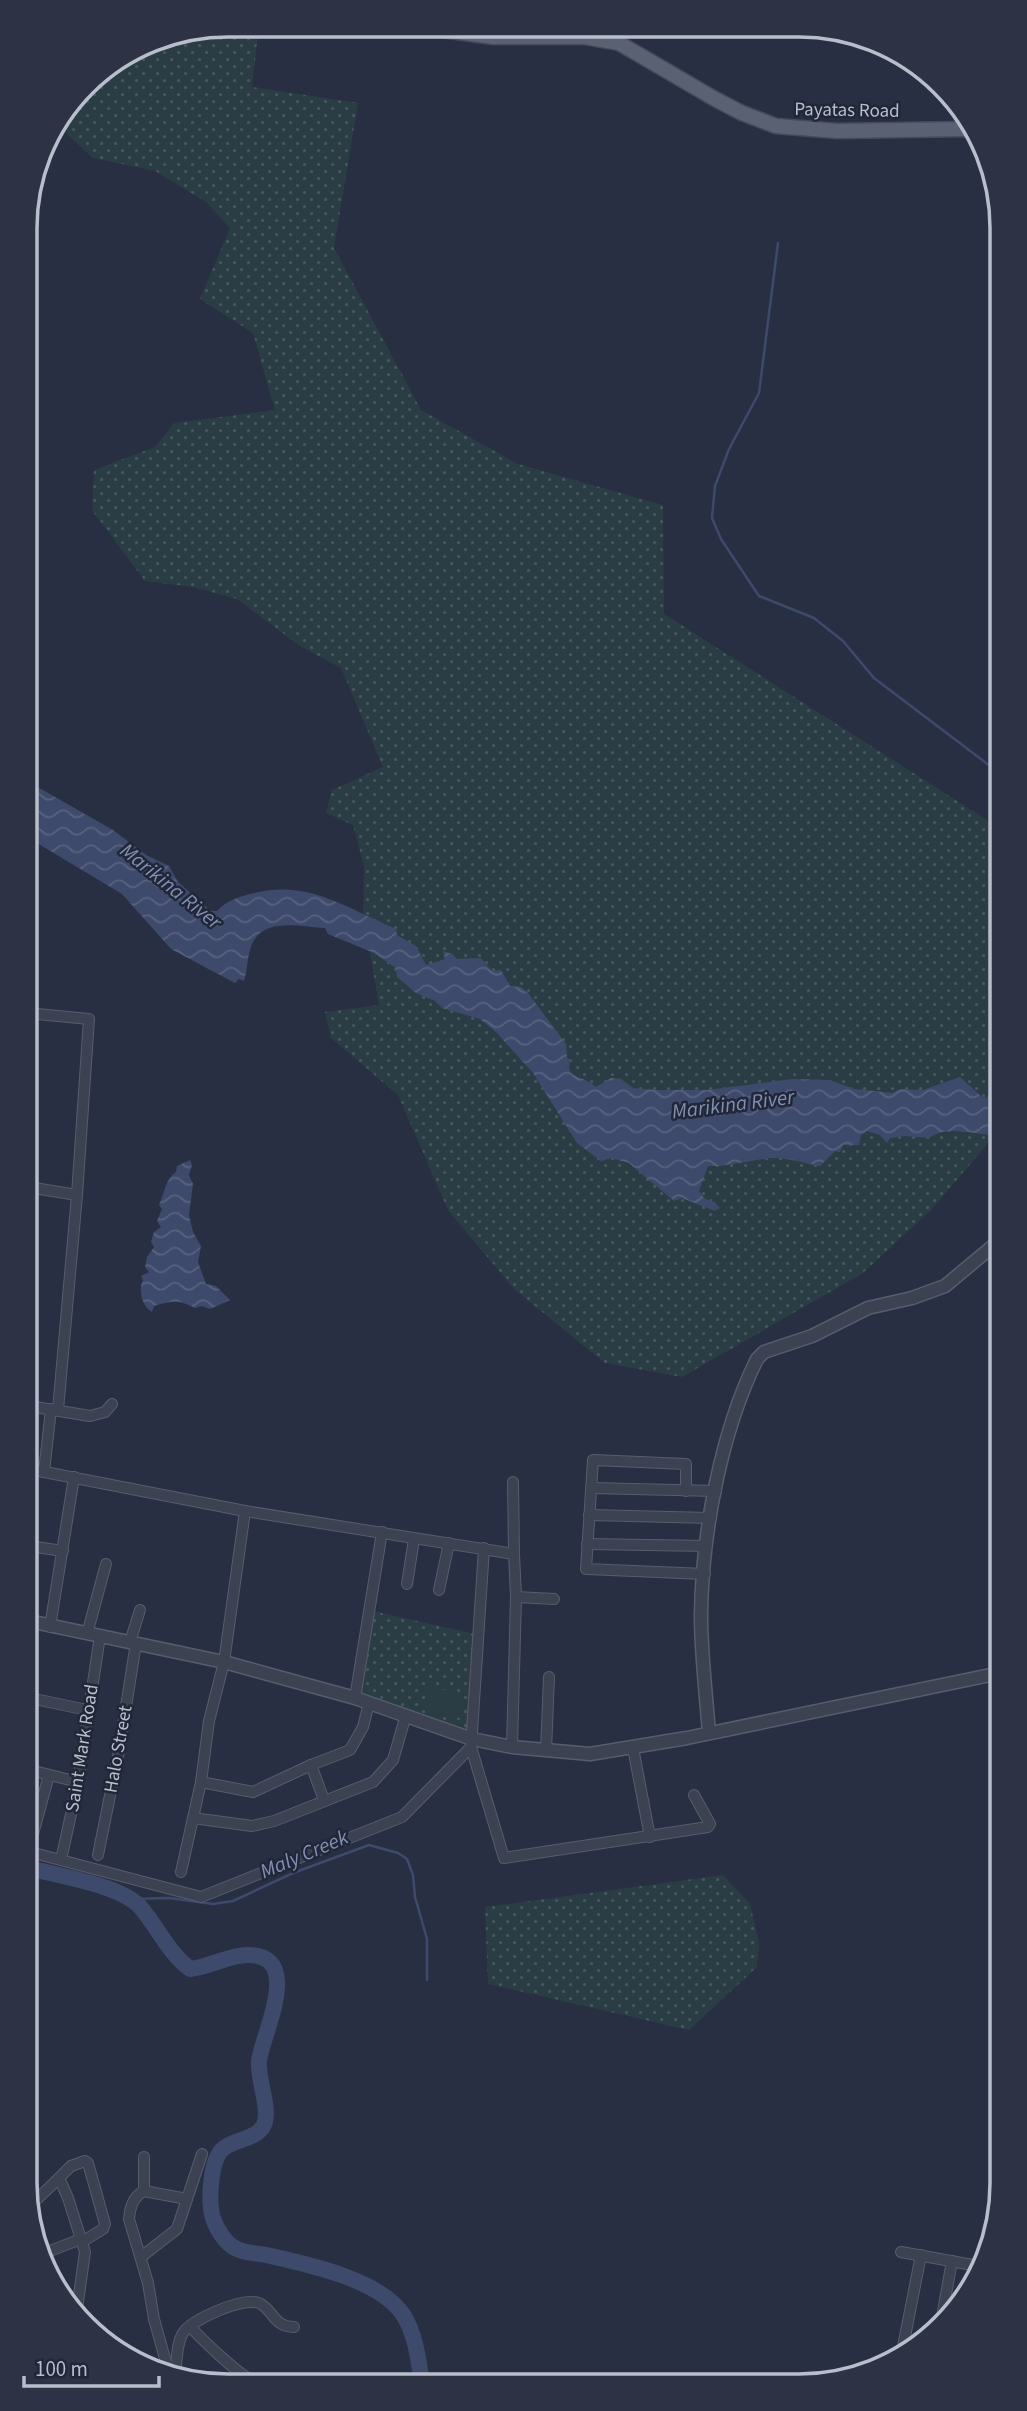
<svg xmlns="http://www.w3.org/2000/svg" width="1027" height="2411" font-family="'Source Sans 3',sans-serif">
<defs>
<pattern id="green-dots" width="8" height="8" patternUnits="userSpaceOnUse" patternTransform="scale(1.75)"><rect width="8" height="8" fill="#2a3d44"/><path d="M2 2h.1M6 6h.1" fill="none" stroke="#47575e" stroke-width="1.8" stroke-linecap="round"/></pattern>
<pattern id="water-waves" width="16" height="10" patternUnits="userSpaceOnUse" patternTransform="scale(1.75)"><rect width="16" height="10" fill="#3e4a6b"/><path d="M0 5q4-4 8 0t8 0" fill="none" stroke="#58627f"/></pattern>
</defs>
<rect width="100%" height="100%" fill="#282f43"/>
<!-- green -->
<g fill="url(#green-dots)">
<path d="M227,25h32l-7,62 106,16 -24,145 87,162 97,54 145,41 1,109 334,213 1,299 -14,21 -55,64 -67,62 -181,104 -77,-14 -91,-74 -66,-79 -50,-115 -67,-57 -6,-26 54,-7 -16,-92 1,-47 -11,-41 -27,-12 6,-23 51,-23 -42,-99 -41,-22 -63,-47 -44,-12 -48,-6 -53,-71 2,-40 61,-23 19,-24 101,-13 -22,-77 -53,-34 30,-71 -24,-26 -51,-31 -62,-13 -37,-34 37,-49 57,-35z"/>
<path d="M373,1611l106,24 -3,98 -118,-38z"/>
<path d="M723,1875l27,29 9,39 -2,24 -68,63 -201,-46 -3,-77z"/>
</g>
<!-- pitch -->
<path fill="#2a3d44" d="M427,1687l37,6 -4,25 -35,-7z"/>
<!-- water -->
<g fill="url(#water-waves)">
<path d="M27,781l86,49 33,25 23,11 9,16 33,29h6c11,-11 19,-13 33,-17 57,-16 96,14 146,35l1,6 19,11 10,19 19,-6 -2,-8 9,3 5,5 24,-1 11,13 9,-1 9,16 11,1 7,6 38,51 1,14 4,2c-9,19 16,16 25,27l15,-9 10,1 12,9 25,2h50l84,-11 37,1 26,9 37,4 8,-4 23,1 37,-13 22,20 4,1 8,-7h5v37l-4,7c-21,0 -48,-11 -66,3l-25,-2 -14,2 -3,5 -7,-8 -13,-4 -6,4 -2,10h-16l-3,7 -5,-1 -15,15c-16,-3 -34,-9 -50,-8 -19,2 -45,9 -62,8l-9,25 6,8 10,3 4,6 -4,3 -33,-13 -8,3 -45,-38 -18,-5 -10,3 -24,-18 -44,-70 -36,-40 -17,-14 -38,-11 -7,-7 -19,-8 -19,-16 -1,-9 -22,-15 -46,-19 -3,-6c-23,-1 -59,-11 -72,14 -6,11 -5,27 -9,39l-5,-2 -4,4 -64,-34 -49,-55 -95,-57z"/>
<path d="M190,1160l2,5 -3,10 4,9 -4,31 4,17 8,14 -3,16 8,22 10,2 14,14 -20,9 -8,-3 -7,2c-17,-9 -23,-7 -41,-2l-2,6c-10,-5 -14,-22 -9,-32l-2,-4 8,-4 -4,-5 2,-10 7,-10 -3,-5 3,-10 7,-5 -4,-6 5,-12 -3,-4c5,-11 7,-27 17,-33l1,-6z"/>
</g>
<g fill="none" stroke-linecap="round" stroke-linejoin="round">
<!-- stream -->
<g stroke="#3e4a6b" stroke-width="2.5">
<path d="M778,243l-19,150 -30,56 -14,37 -3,32 9,21 38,57 55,22 29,23 31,37 124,94"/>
<path d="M131,1899l38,-1 44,6 20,-3 60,-28 76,-28 29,8 9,6 6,16 2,22 12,42v41"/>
</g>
<!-- river -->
<path stroke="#3e4a6b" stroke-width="16" d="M30,1868c31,9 93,17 112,41 17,21 27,44 48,60 19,-2 40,-14 57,-14 58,-1 15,79 12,106 -2,19 14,53 3,67 -9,12 -27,11 -38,20 -14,10 -16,54 -11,70 3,10 12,25 22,30 8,5 21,5 31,7 40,9 115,24 138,61 12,20 14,43 18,66"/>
<defs>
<g id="minor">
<path d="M27,1013l62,6 -12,176 -19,215"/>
<path d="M28,1187l49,8"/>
<path d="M29,1406l61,10 15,-4 7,-8"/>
<path d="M29,1469l216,42 269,43 2,43 -4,150"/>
<path d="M44,1472l7,-63"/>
<path d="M513,1482l1,72"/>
<path d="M591,1488l125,3"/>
<path d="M686,1491v-27l-93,-4 -7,109 119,5"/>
<path d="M589,1515l122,3"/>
<path d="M587,1544l120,2"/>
<path d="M29,1546l34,5"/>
<path d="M407,1584l7,-45"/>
<path d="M439,1590l10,-47"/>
<path d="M516,1597l38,2"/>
<path d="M50,1627l24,-150"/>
<path d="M87,1634l19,-70"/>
<path d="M130,1642l10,-32"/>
<path d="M30,1698l57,12"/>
<path d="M355,1698l27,-166"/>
<path d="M471,1747l33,111 204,-31 2,-3 -16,-29"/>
<path d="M633,1748l17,89"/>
<path d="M546,1751l3,-74"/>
<path d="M311,1765l13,35"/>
<path d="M30,1770l48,12"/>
<path d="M201,1782l52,10 58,-27 39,-15 13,-23 6,-24"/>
<path d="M193,1818l59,8 22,-5 99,-39 20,-22 13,-45"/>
<path d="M30,1845l19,-70"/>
<path d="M30,1852l171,45 201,-80 69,-70 13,-199"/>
<path d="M98,1855l21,-104 17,-108"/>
<path d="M61,1860l17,-78 22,-146"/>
<path d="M181,1872l20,-90 8,-61 15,-59 21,-151"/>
<path d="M144,2157v34"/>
<path d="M31,2205l28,-27 9,20 17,54 -8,57"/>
<path d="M901,2252l83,15"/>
<path d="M42,2254l39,-15 4,1 18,-11 2,-5 -17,-61 -3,-2 -14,5 -12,12"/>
<path d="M141,2257l36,-28 25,-75"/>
<path d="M190,2326c9,11 48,48 60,53 9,4 19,2 29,1"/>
<path d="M940,2328l12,-67"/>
<path d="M901,2357l20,-102"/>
<path d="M169,2373l-15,-54 -6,-36 -19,-64c1,-12 4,-22 15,-28l43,8"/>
<path d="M175,2376c2,-13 1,-32 8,-43 9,-14 60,-36 76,-30 14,6 14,24 35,24"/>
</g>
<g id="tertiary">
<path d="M29,1621l195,41 131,36 117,41 40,8 78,7 97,-16 313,-65"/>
<path d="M709,1733c-3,-40 -8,-79 -8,-118 1,-82 20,-183 56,-256l7,-7 48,-16 56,-28 44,-10 33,-12 54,-45"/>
</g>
<path id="primary" d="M413,26l81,11h91l34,6 96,56 27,14 34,13 61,5 130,-2"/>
</defs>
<!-- minor casing -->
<use href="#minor" stroke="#575d6d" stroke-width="12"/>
<!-- tertiary casing -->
<use href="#tertiary" stroke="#575d6d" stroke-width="15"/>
<!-- primary casing -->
<use href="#primary" stroke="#464b5c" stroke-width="17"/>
<!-- minor -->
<use href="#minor" stroke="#3c4252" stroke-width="10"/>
<!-- tertiary -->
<use href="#tertiary" stroke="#3c4252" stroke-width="12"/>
<!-- primary -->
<use href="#primary" stroke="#5a6172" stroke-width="14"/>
</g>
<g text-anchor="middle" stroke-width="5" stroke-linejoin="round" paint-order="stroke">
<!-- street labels -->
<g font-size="19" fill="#b9becc" stroke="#212738">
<text transform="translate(847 109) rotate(1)" y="7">Payatas Road</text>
<text transform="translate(81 1748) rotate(-81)" y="7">Saint Mark Road</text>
<text transform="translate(117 1749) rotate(-80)" y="7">Halo Street</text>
</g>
<!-- water labels -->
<g font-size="21" font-style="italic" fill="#818fb2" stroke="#212738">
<text transform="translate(171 886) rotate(39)" y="7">Marikina River</text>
<text transform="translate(733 1104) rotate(-7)" y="7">Marikina River</text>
<text transform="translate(304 1854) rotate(-23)" y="7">Maly Creek</text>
</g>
</g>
<!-- crop -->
<path d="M0 0H1027V2411H0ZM228 37H799A191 191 0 0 1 990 228V2183A191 191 0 0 1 799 2374H228A191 191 0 0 1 37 2183V228A191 191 0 0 1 228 37Z" fill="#2d3344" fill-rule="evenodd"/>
<path fill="none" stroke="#b9becc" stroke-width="3.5" d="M228 37H799A191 191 0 0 1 990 228V2183A191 191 0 0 1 799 2374H228A191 191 0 0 1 37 2183V228A191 191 0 0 1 228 37Z"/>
<!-- scale -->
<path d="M24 2376v10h135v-10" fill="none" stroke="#b9becc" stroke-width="3.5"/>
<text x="35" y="2376" font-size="21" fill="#b9becc" stroke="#212738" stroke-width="5" paint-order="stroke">100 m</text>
</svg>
